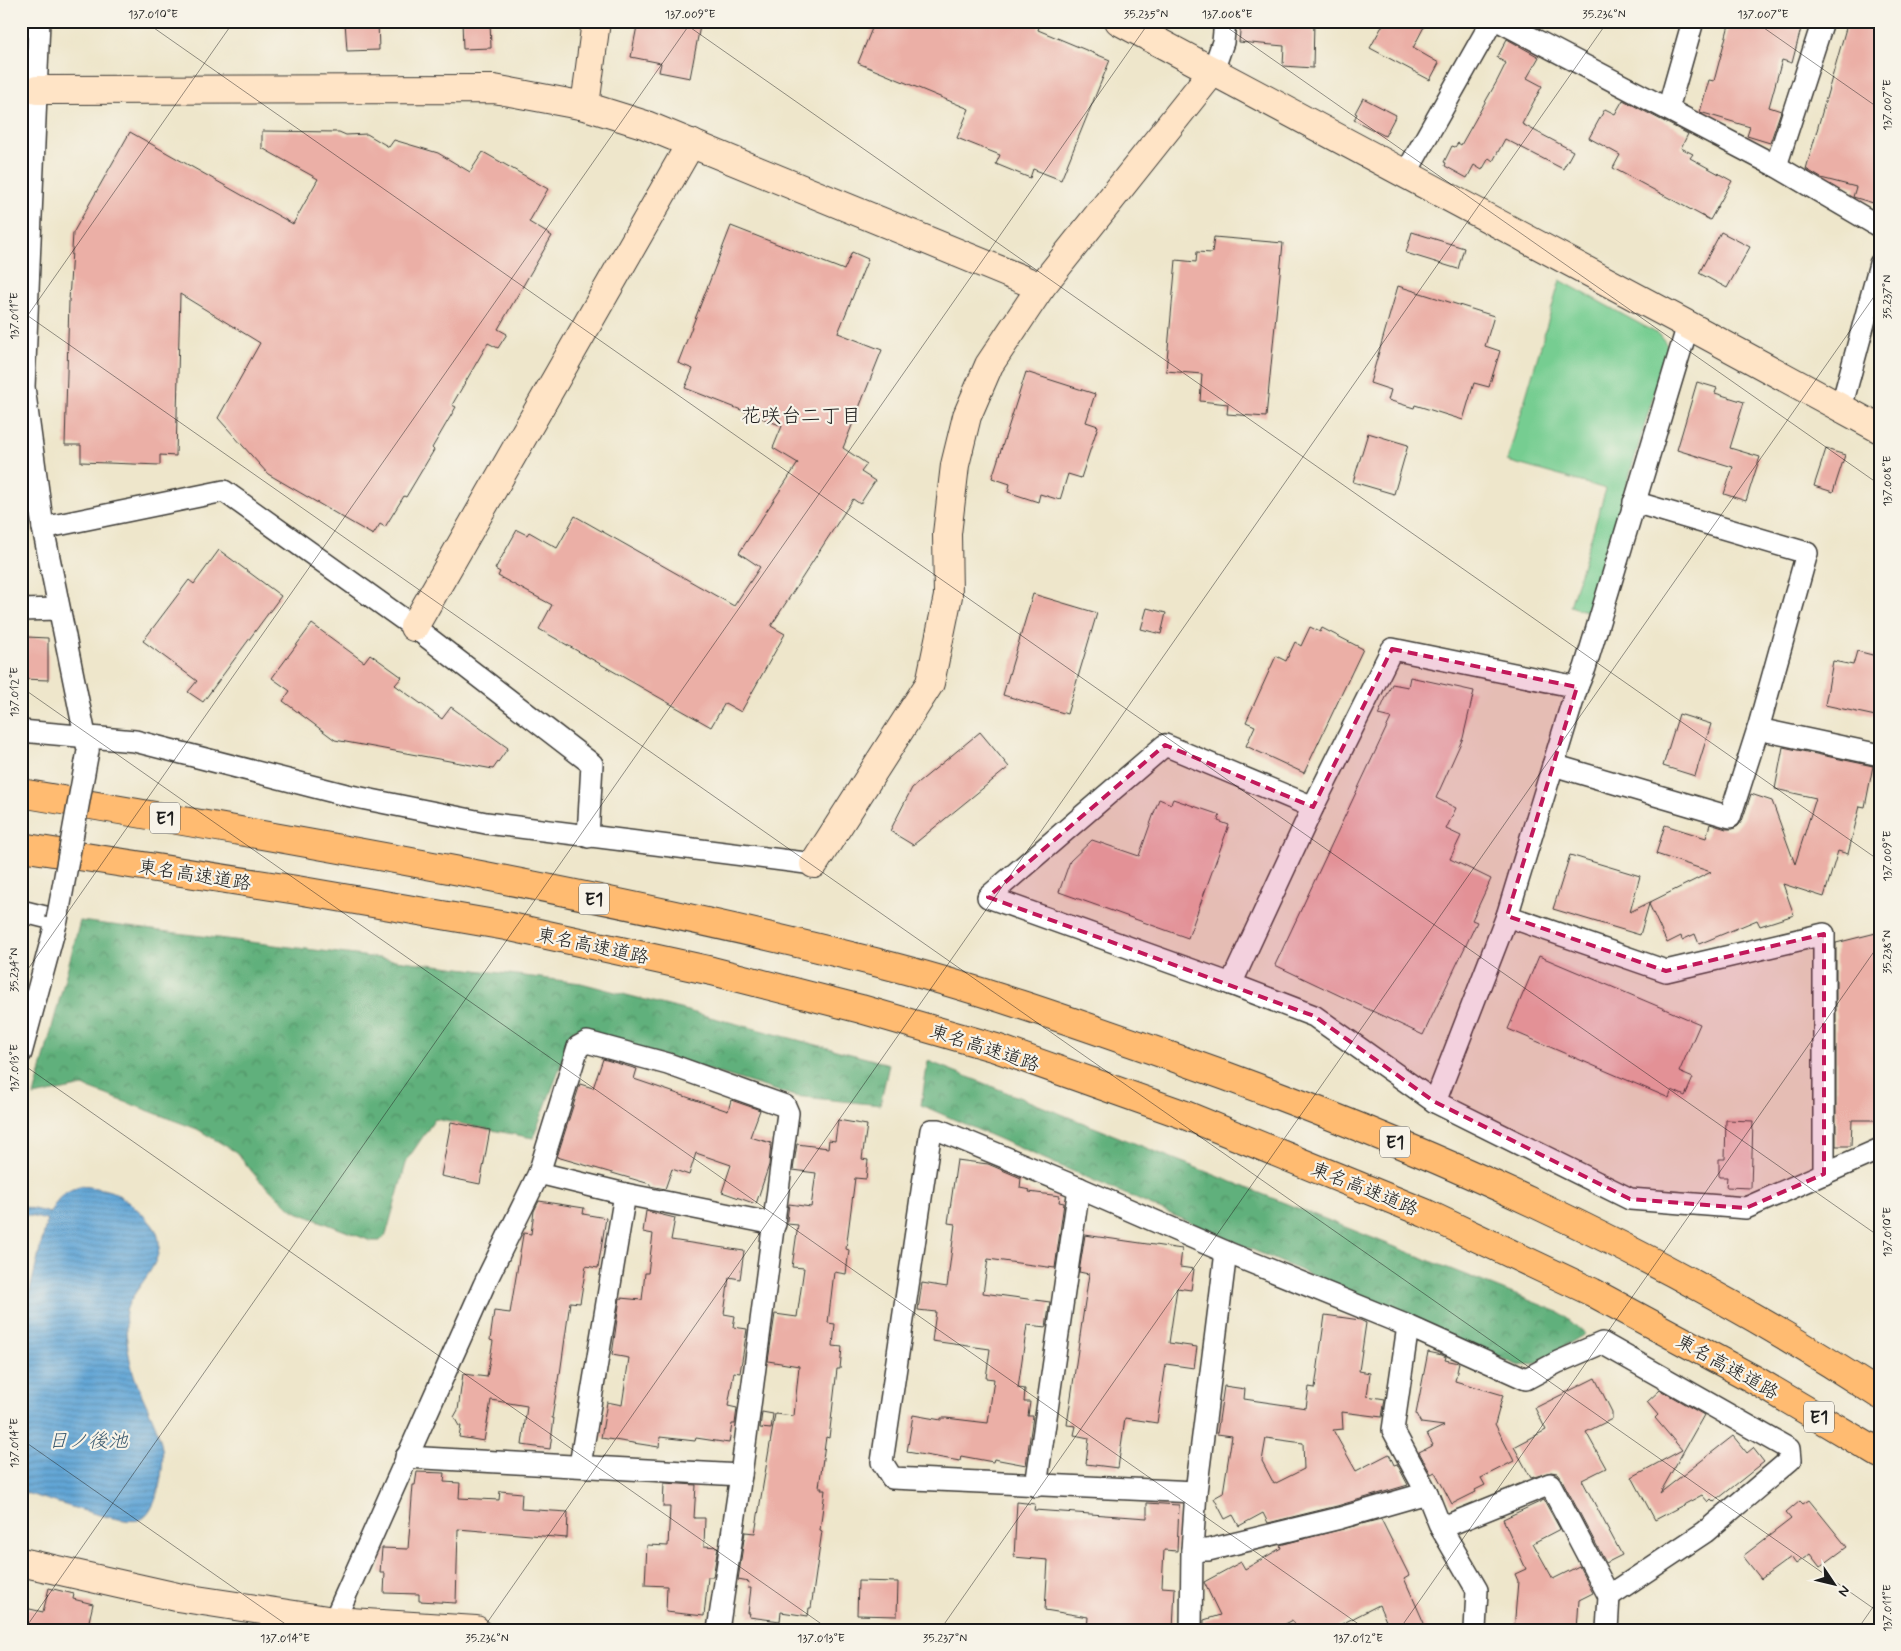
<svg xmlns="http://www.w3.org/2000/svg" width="1901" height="1651" font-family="Mynerve,'Klee One',sans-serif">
<defs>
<pattern id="forest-crowns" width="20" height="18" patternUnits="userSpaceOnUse" patternTransform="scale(1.25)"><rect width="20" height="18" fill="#60b07b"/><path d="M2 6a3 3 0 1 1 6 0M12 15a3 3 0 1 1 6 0" fill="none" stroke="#4e8e64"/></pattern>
<pattern id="water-rules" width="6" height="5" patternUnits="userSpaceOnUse" patternTransform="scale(1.25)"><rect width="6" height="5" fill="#61a5d6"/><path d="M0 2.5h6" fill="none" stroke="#4f86ad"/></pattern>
</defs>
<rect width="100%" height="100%" fill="#f7f3e8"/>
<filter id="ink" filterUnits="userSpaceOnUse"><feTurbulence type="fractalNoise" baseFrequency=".02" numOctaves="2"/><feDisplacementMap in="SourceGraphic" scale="10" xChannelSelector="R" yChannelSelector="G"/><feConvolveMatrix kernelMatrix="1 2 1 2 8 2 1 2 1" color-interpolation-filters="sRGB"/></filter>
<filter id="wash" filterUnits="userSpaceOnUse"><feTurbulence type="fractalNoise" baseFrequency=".0096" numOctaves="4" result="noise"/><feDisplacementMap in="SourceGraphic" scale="20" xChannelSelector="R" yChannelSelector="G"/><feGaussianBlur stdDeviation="1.12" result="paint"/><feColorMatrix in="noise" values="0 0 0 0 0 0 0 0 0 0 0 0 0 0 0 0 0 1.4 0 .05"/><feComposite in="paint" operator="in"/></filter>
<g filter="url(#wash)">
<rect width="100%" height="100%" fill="#eee6cb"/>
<!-- grass -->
<path fill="#76cd91" stroke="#497456" d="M1560,280l100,55 8,11 -79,266 -19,-6 36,-117 -99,-28z"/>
<!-- forest -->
<g fill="url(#forest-crowns)" stroke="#3e664c">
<path d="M80,921l501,62 308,81 -9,41 -86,-9 -219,-67 -42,109 -98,-19 -28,41 -21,75 -6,6h-9l-77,-30 -35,-31 -23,-28 -39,-23 -114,-43 -49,10z"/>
<path d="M928,1061l633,252 24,21 -48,29 -18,3 -598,-261z"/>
</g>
<!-- water -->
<path fill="url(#water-rules)" stroke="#3e6079" d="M81,1186c9,1 20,2 29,5 13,4 43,30 47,42 11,30 -23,52 -31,78 -1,6 0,13 0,19 1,15 4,34 9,48 8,23 23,46 27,70 3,17 -4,67 -23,72 -19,5 -94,-22 -117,-28l-1,1v-165l26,-108 -26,-6v-8l29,7c7,-15 14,-22 31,-27z"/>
<g id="blocks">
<!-- building -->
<g fill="#ebafa6" fill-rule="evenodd">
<path d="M345,21h33l1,29 -32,1z"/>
<path d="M462,21h28l1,27 -28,1z"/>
<path d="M638,21h63l-11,57 -31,-6 2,-9 -30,-6z"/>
<path d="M875,21h166l-3,9 72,30 -49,120 -28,-11 -3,9 -34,-14 4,-9 -43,-17 12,-29 -111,-46z"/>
<path d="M1241,21h73l-1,47 -30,-2 1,-20 -45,-4z"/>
<path d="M1385,21h42l-14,27 26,15 -9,17 -60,-32z"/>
<path d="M1730,21h73l-11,42 -10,-3 -13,47 12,4 -11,32 -23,-7 3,-9 -50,-15 9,-32 5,1z"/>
<path d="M1848,21h32v184l-27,-8 3,-10 -35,-9 -15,-9z"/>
<path d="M1507,39l32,18 -12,21 15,8 -20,38 51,27 -10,18 -58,-30 -12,22 -4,-3 -7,12 -8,-5 -7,13 -22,-12 1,-3 -2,-1 8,-16 3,1 3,-4 3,2 36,-64 9,-18 -9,-5z"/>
<path d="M1363,98l33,17 -11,21 -31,-16 3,-6 -2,-1z"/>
<path d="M1623,100l65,34 -7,14 12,6 -3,4 42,23 -22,39 -97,-52 7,-13 -31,-17 16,-29 10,5z"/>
<path d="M262,131l77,1 7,3 21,-1 22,13 5,-7 44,13 32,19 13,-20 65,37 -19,33 23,14 -54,93 9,5 -9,14 -10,-5 -36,62 4,2 -24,41 2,2 -28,47 -2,-1 -19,31 -5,-3 -7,11 -105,-61 -50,-56 42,-75 -80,-49 -4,162 -16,-1v10l-79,-3v-17h-16l4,-144 4,-68 57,-101 163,92 25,-45 -56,-31z"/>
<path d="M731,226l113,44 8,-18 16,7 -30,74 44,17 -39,98 24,16 -6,8 14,9 -15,23 -7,-5 -82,127 14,8 -44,78 -16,-9 -14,24 -172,-98 13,-24 -54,-29 2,-4 -5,-3 22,-39 10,5 2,-3 28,16 18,-32 159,90 26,-39 -21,-14 59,-90 -25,-15 9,-22 -97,-38 8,-19 -15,-6z"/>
<path d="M1412,232l52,16 -6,21 -52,-16z"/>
<path d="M1721,232l29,15 -23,41 -28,-15z"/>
<path d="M1214,237l69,6 -17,174 -39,-3 1,-10 -28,-3 2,-27 -36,-3 10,-111 20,2 1,-10 15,1z"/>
<path d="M1398,286l96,30 -9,30 15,5 -11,36 -15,-4 -11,37 -48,-15 -1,3 -26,-8 3,-10 -21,-7z"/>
<path d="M1026,372l69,22 -9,28 12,4 -17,52 -13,-4 -8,26 -20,-6 -2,8 -30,-10 2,-8 -18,-6z"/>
<path d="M1697,382l20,6 -2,5 29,9 -14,46 30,9 -14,44 -22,-7 9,-27 -56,-17z"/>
<path d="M1368,433l40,12 -14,49 -41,-12z"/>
<path d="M1826,449l19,6 -12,37 -19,-6z"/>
<path d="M219,550l62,46 -78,106 -15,-10 9,-11 -54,-40 46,-61 5,4z"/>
<path d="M1033,594l64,19 -30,101 -64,-19z"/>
<path d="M1147,608l19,5 -5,21 -20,-5z"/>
<path d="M312,624l52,38 6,-8 32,23 -7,8 47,34 9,-12 57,41 -15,21 -158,-29 -52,-39 7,-10 -18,-13z"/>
<path d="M1310,627l10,5 2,-4 41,21 -59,124 -58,-27 9,-20 -9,-4 30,-66 10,5 9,-19 6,4z"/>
<path d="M27,637l21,1v42l-25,-1 1,-33h2z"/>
<path d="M1857,651l23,6v60l-55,-12 8,-44 20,4z"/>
<path d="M1410,677l64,14 -11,47 -27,60 20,10 -10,21 15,7 -11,23 41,20 -19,41 5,2 -54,113 -148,-70 116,-247 -13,-3 14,-31 16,3z"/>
<path d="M1679,714l32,10 -16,52 -32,-10z"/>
<path d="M980,732l29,35 -96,78 -23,-14 22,-43z"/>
<path d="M1783,747l90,19 -8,41 -5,-1 -12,48 -10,-3 -14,46 -41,-13 11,31 -34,11 -3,-6 -58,24 -4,-10 -13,6 -1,-4 -14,7 -18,-39 -9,31 -87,-26 17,-54 70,21 -10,36 81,-40 -55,-18 9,-29 41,13 4,-14 16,5h7l5,-3 4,-5 9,-27 21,7 23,63 21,-66 -41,-9z"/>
<path d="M1159,799l12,5 2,-5 47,16 -2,6 11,4 -41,113 -129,-46 11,-31 22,-21 47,16z"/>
<path d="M1880,932l-2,188h-26l-1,26h-15v-203z"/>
<path d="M1539,956l161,68 -21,48 14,6 -8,18 -13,-6 -3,8 -161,-69z"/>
<path d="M603,1059l34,10 -3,10 94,32 3,-11 29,10 -10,27 21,6 -2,22 -13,39 -34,-12 9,-27 -35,-12 -7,22 -17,-6 -7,20 -15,-3v-2l-93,-27 23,-73 13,4z"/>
<path d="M838,1120l29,5 -5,34 6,1 -2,19 -11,-1 -9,71 3,1 -3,24 -12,-2 -6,51 7,1 -2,22 9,1 -2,22h-3l-8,69 -3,-1 -7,50h3l-1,3h4l-5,40 2,1 -11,77h-2l-1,8 -27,-4 -1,9 -31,-4 1,-4h-2l3,-25h-3l1,-6 -11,-2 7,-48 10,1 20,-119 19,2 5,-50 -31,-5 7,-47 22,3 7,-49 -12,-1 6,-42 -11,-1v-4l2,-16 22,3 5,-34 -23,-3 4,-26 31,4 1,-8 6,1z"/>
<path d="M1726,1120l27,1 -2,67 -25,-1 1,-10h-8v-18h6z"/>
<path d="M451,1122l39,8 -10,54 -39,-8z"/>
<path d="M957,1160l31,4 33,14 -1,10 10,2 -1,2 31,4 -1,6 5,1 -9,65 -67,-9 -5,34 67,9 -4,25 -19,-2 -9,63 7,1 -1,13h6l-2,14h5l-7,49 -32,-6 -1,3 -32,-6 -1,5 -53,-9 6,-37 28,5v-2h5l42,5 6,-44 -8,-1 4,-29 -58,-8 4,-29 -18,-2 4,-27 25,4 8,-63 -7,-1z"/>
<path d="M539,1201l45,7 -1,6 23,4 -8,50 -12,-2 -6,37 -10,-1 -10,72h-1l-7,44h2l-4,31 -28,-4 5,-39 -36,-6 -7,41 -25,-4 2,-11h-2l-5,-9 4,-7 5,-36 24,3 6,-36 -3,-1 4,-29 16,2 13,-78 1,-2 7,1 3,-23z"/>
<path d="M646,1211l29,7 -4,22 73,11 -4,28 -11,-2 -5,37 11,2 -2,11 14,2 -7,44 -6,-1 -6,34 9,2 -2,16h-3l-3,19 -33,-5 -1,3 -35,-4 -1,10 -58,-9 6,-36 15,3 7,-47 -17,-3 8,-57 22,2 3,-27h3l5,-39 -10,-2z"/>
<path d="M1085,1235l97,14 -2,18 14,2 -3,21 -14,-2 -8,55 28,4 -3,21 -28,-4 -9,59 -32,-5 -7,50 -32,-4 3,-26 -15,-3 2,-9 -9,-1 22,-151 -10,-2z"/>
<path d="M1325,1315l35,5 6,3 -7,48 11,2 -3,23 18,3 -3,18 -40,-5 1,17 -10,1 23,41 33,-17 5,11 3,-1 11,21 -71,21 -69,17 -5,-10 -24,13 -6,-11 -8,4 -11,-21 9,-5 9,-57 -15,-2 7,-48 21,3 -1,10 62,9 3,-21 6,1zM1266,1438l37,5 1,26 -30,15 -12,-23z"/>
<path d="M1428,1352l14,3 4,2 -1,3 14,3 -4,18 48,14 -8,29 19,37 -33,17 4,7 -10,5 1,2 -24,12 -17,-32 -4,2 -12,-22 14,-7 -6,-11 17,-8 -23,-3 -5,-9z"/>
<path d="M1595,1378l17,34v7l-26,13 20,36 -24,12 40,75 -16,8 -45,-85 -4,-5 -6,-1 -20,6 -17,-31 32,-17 -11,-22z"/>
<path d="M1660,1390l44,25 -44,78 73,-57 14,17 6,-5 11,14 -50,40 -3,-3 -3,3 -6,-7 -47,25 -23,-43 50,-27 -27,-32 3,-3 -11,-13z"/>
<path d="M762,1412l11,2 -2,15 -11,-1z"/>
<path d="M417,1472l28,1 -1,9 16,1 -1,15 40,2 1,-9 22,2 -1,16 47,3 -1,26 -109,-9 -2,74 -37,-2v-7l-35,-1 1,-20h-5l2,-25 26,1 5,-64h2z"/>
<path d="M664,1483l32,2 -2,33h11l-1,28 14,1 -5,30h-5l-4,39 -38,-4 1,-26 -22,-1 2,-40 21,1 2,-39h-7z"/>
<path d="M1544,1500l16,29 -27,14 20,36 26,-13 14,27 -14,7 -2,30h-63l4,-49 -3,-7 11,-5 -23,-50z"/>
<path d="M1809,1500l38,47 -27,20 -10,-13 -14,10 -5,-7 -30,22 -18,-23 48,-37 -5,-6 14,-12 3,3z"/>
<path d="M1017,1502l18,2 -1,6 113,8v-15l32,2 -2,46 -13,-1 -2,37 13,1 -2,42h-86l1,-13 -43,-7 3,-50 -34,-3z"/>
<path d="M1381,1519l28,56 -5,3 23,52h-37l-11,-25 -49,25h-33l-5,-10 -19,10h-69v-10l16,-5 -16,-33 37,-20 4,7 36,-21 -1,-3z"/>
<path d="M858,1581l40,1 -1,34 -40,-1z"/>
<path d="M49,1588l25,6 -1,5 20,5 -4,17 2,1 -1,8h-69v-23l22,5z"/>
</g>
</g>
</g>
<g filter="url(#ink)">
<use href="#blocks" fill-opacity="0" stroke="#3c3a36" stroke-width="1"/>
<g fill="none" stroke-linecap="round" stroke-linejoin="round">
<defs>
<g id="street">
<path d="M39,21l-15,366 19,141 45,222"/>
<path d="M1499,21l277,145 104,61"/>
<path d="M1213,71l10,-29 2,-21"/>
<path d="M1668,109l25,-88"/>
<path d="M1776,166l47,-145"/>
<path d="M1405,175l87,-154"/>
<path d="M1841,408l39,-144"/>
<path d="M43,528l181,-37 190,136 178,137 -4,73"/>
<path d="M21,610l38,-1"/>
<path d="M1758,729l122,26"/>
<path d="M21,731l114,10 211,54 140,28 328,41"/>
<path d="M1553,765l177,52 28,-88 49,-176 -173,-51"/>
<path d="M1313,807l-148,-62 -177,152 243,87 83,32 121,86 195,97 116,9 134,-59"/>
<path d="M21,911l36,9 -36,133"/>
<path d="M1507,916l159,55 158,-37v240"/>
<path d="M1231,984l82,-177 79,-158 185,38"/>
<path d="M1435,1102l72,-186 70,-229 8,-19 103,-343"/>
<path d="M539,1173l86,21 150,30"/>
<path d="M1408,1326l-15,104 34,63 14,35 36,62 -2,40"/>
<path d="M406,1457l335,18"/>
<path d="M580,1465l45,-271"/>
<path d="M1036,1486l43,-298"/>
<path d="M1196,1492l-304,-14 -10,-16 49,-332h8l140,58 147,64 182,74 118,53 32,-17 44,-19 187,106 1,11 -85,72 -96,64"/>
<path d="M1441,1528l109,-44 59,112 -2,34"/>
<path d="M1192,1550h16l132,-32 87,-25"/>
<path d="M334,1621l150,-336 55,-112 39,-126 9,-5 81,22 117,42 3,7 -47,362 -23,155"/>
<path d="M1191,1630l1,-80 4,-58 30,-240"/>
</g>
<g id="secondary">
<path d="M1119,21l569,304 192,104"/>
<path d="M37,90l457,-1 91,17 61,19 395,162"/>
<path d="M585,106l11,-85"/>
<path d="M414,627l277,-484"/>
<path d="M814,864l116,-181 18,-87 -1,-62 8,-69 12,-49 22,-51 52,-78 172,-216"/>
<path d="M21,1562l156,35 157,24 142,9"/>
</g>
<g id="highway">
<path d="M21,793c286,49 573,98 854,169 99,25 196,59 292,93 249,87 492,195 713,340"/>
<path d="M21,847l276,43 209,36 206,45 149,38 135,39 189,67 240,98 167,79 165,89 123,73"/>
</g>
</defs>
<!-- street casing -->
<use href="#street" stroke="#3c3a36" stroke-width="24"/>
<!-- secondary casing -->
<use href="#secondary" stroke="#3c3a36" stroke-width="30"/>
<!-- highway casing -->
<use href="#highway" stroke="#3c3a36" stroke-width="30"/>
<!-- street -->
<use href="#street" stroke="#fff" stroke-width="21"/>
<!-- secondary -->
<use href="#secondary" stroke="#ffe4c6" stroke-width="28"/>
<!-- highway -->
<use href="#highway" stroke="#ffbb71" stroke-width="28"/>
<defs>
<path id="street-bridge" d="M57,920l31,-169"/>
</defs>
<!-- street-bridge casing -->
<use href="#street-bridge" stroke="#3c3a36" stroke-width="24" stroke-linecap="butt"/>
<!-- street-bridge -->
<use href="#street-bridge" stroke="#fff" stroke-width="21"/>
</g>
</g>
<!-- marked area -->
<path fill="#c2185b" fill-opacity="0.2" stroke="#c2185b" stroke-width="4" stroke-dasharray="10 6" stroke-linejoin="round" d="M1392,649l185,38 -70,229 159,55 158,-37v240l-78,34 -116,-9 -195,-97 -121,-86 -326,-119 177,-152 148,62z"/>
<!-- ticks -->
<path fill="none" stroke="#1c1c1c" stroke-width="1" stroke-opacity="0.45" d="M144,21l1736,1216M681,21l1199,840M1218,21l662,464M1754,21l126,88M21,311l1859,1302M21,325l213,-304M21,687l1346,943M21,979l671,-958M21,1063l809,567M21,1439l273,191M24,1630l1126,-1609M482,1630l1126,-1609M940,1630l940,-1342M1399,1630l481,-687M1857,1630l23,-33"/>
<g text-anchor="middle" stroke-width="4.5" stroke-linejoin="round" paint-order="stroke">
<!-- shield labels -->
<g fill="#f7f3e8" stroke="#5e5c59" stroke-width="1">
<rect x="150" y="802.5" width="30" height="31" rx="4"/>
<rect x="579" y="883.5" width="30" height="31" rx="4"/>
<rect x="1380" y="1126.5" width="30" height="31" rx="4"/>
<rect x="1804" y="1401.5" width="30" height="31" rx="4"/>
</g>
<g font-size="18" font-weight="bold" fill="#1c1c1c">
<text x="165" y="824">E1</text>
<text x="594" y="905">E1</text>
<text x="1395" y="1148">E1</text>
<text x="1819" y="1423">E1</text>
</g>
<!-- street labels -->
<g font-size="19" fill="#1c1c1c" stroke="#f7f3e8">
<text transform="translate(195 874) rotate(9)" y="7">東名高速道路</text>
<text transform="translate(593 945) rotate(12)" y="7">東名高速道路</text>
<text transform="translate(985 1047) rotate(18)" y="7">東名高速道路</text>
<text transform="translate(1365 1188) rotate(22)" y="7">東名高速道路</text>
<text transform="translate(1728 1366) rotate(29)" y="7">東名高速道路</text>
</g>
<!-- neighbourhood labels -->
<g font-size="20" fill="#1c1c1c" stroke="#f7f3e8">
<text x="801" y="422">花咲台二丁目</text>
</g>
<!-- water labels -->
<g font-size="20" font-style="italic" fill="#3b5a70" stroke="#f7f3e8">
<text x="88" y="1447">日ノ後池</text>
</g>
</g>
<!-- margin -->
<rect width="1901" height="1651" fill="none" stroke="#f7f3e8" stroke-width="55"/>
<!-- north arrow -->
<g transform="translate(1834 1584) rotate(125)" stroke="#f7f3e8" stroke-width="4" paint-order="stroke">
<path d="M0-4L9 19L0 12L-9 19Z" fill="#1c1c1c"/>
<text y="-8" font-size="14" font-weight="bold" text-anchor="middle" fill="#1c1c1c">N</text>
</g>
<rect x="28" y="28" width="1846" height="1596" fill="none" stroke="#1c1c1c" stroke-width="2"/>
<g font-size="12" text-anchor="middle" fill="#1c1c1c">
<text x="153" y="18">137.010°E</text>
<text x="690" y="18">137.009°E</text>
<text x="1146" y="18">35.235°N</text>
<text x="1227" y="18">137.008°E</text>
<text x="1604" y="18">35.236°N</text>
<text x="1763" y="18">137.007°E</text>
<text transform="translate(1887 105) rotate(-90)" y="4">137.007°E</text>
<text transform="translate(1887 297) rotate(-90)" y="4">35.237°N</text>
<text transform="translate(14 316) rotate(-90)" y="4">137.011°E</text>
<text transform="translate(1887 481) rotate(-90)" y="4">137.008°E</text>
<text transform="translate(14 692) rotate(-90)" y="4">137.012°E</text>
<text transform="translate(1887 856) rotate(-90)" y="4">137.009°E</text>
<text transform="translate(1887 952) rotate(-90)" y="4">35.238°N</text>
<text transform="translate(14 970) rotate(-90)" y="4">35.234°N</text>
<text transform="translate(14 1068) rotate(-90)" y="4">137.013°E</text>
<text transform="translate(1887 1232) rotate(-90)" y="4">137.010°E</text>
<text transform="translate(14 1443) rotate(-90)" y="4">137.014°E</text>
<text transform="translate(1887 1608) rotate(-90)" y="4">137.011°E</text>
<text x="285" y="1642">137.014°E</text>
<text x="487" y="1642">35.236°N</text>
<text x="821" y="1642">137.013°E</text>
<text x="945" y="1642">35.237°N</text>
<text x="1358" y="1642">137.012°E</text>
</g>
</svg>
